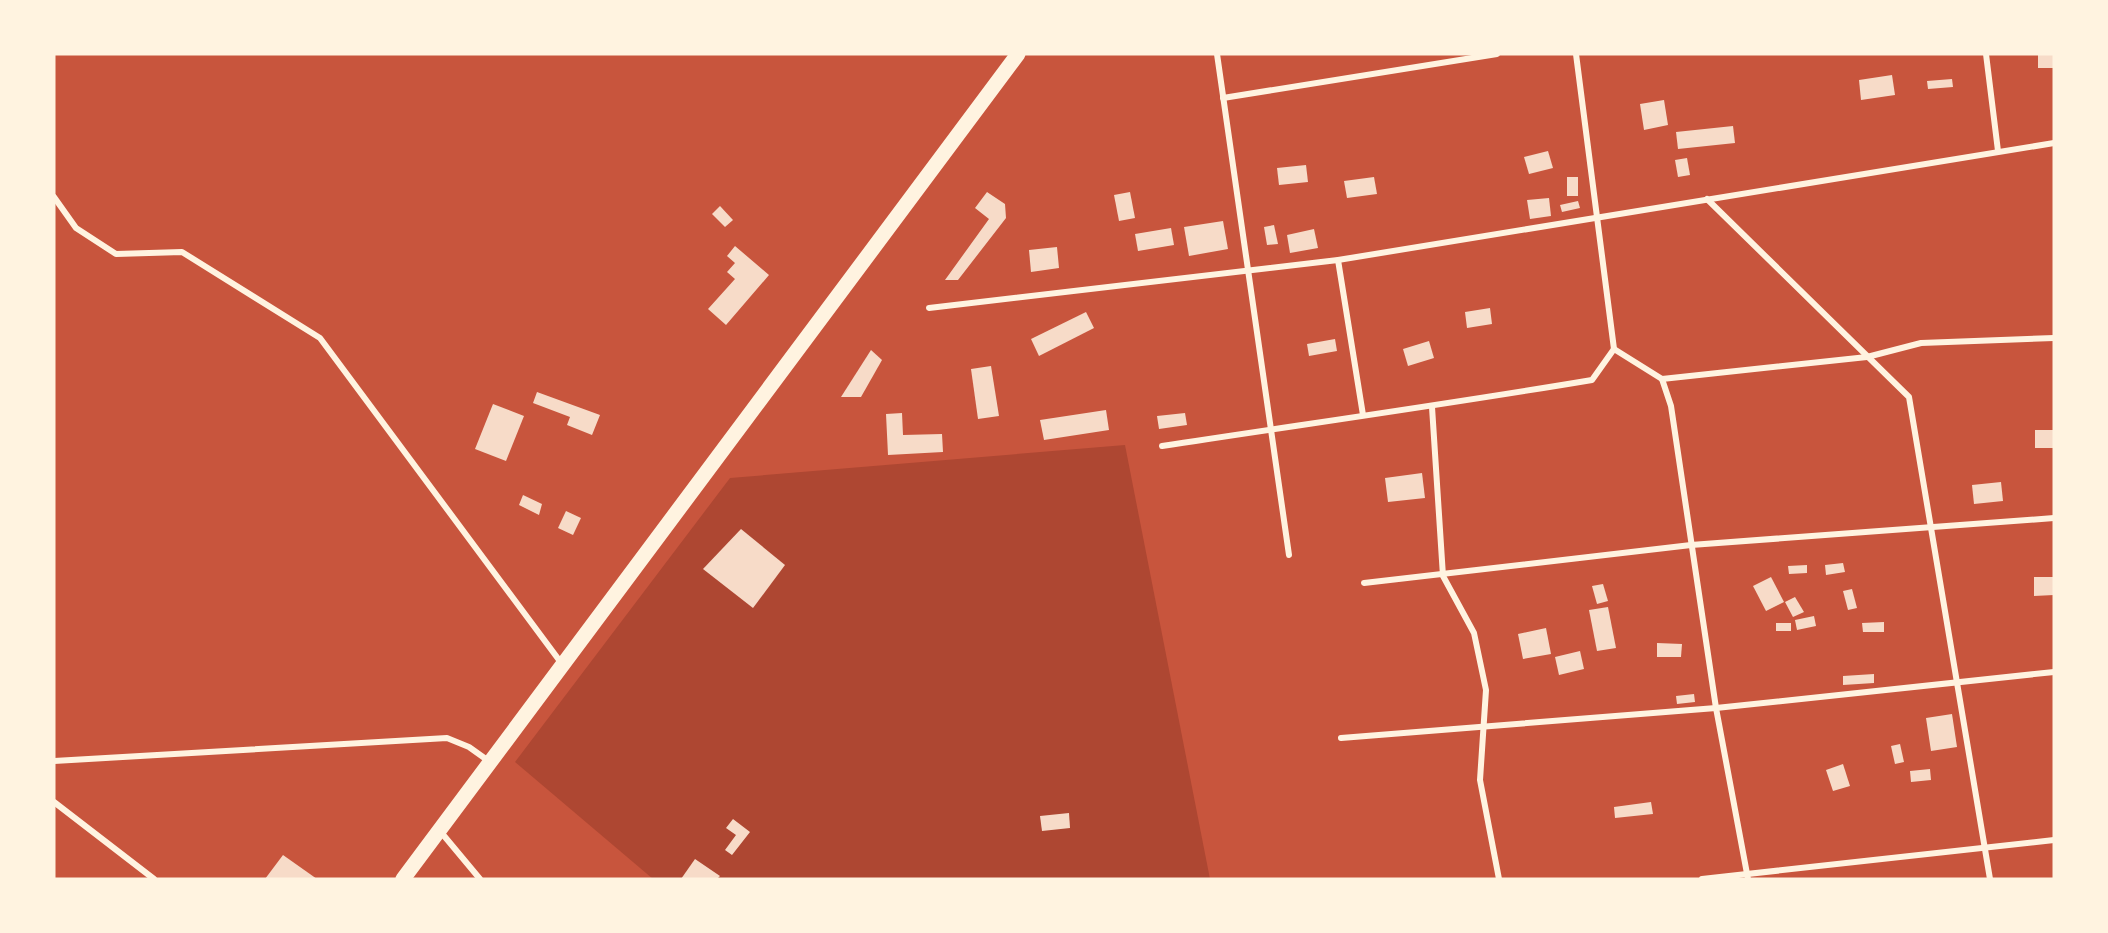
<svg xmlns="http://www.w3.org/2000/svg" width="2108" height="933" font-family="Ubuntu,sans-serif">
<rect width="100%" height="100%" fill="#c8553d"/>
<!-- green -->
<path fill="#ae4732" d="M1125,445l85,434h-557l-138,-117 215,-284z"/>
<!-- building -->
<g fill="#f7dbc8">
<rect x="2038" y="54" width="16" height="14"/>
<path d="M1892,75l3,20 -34,5 -2,-20z"/>
<path d="M1952,79l1,8 -25,2 -1,-8z"/>
<path d="M1664,100l4,25 -24,5 -4,-26z"/>
<path d="M1733,126l2,17 -57,6 -2,-17z"/>
<path d="M1548,151l5,17 -24,6 -5,-17z"/>
<path d="M1687,158l3,17 -12,2 -3,-17z"/>
<path d="M1306,165l2,17 -29,3 -2,-17z"/>
<path d="M1374,177l3,17 -30,4 -3,-17z"/>
<rect x="1567" y="177" width="11" height="19"/>
<path d="M987,192l18,12 1,14 -48,62h-13l44,-61 -14,-11z"/>
<path d="M1130,192l5,26 -16,3 -5,-26z"/>
<path d="M1549,198l2,18 -21,3 -3,-19z"/>
<path d="M1578,201l2,7 -18,4 -2,-7z"/>
<path d="M720,206l13,14 -8,7 -13,-13z"/>
<path d="M1223,221l5,28 -39,7 -5,-29z"/>
<path d="M1274,225l4,19 -11,1 -3,-18z"/>
<path d="M1171,228l3,17 -36,6 -3,-17z"/>
<path d="M1314,229l4,19 -28,5 -3,-18z"/>
<path d="M735,246l34,29 -43,50 -18,-16 27,-30 -8,-7 8,-9 -8,-7z"/>
<path d="M1057,247l2,21 -28,4 -2,-22z"/>
<path d="M1490,308l2,16 -25,4 -2,-16z"/>
<path d="M1086,312l8,16 -55,28 -8,-17z"/>
<path d="M1335,339l2,12 -28,5 -2,-12z"/>
<path d="M1429,341l5,17 -26,8 -5,-17z"/>
<path d="M871,350l11,10 -21,37h-20z"/>
<path d="M991,366l8,50 -21,3 -7,-50z"/>
<path d="M537,392l63,23 -8,20 -25,-10 3,-8 -37,-14z"/>
<path d="M493,404l31,12 -18,45 -31,-12z"/>
<path d="M1106,410l3,20 -65,10 -4,-20z"/>
<path d="M902,413l1,22 39,-1 1,18 -55,3 -2,-41z"/>
<path d="M1185,413l2,12 -28,4 -2,-13z"/>
<rect x="2035" y="430" width="19" height="18"/>
<path d="M1422,473l3,25 -37,4 -3,-24z"/>
<path d="M2001,482l2,19 -29,3 -2,-19z"/>
<path d="M523,495l19,9 -3,11 -20,-10z"/>
<path d="M566,511l15,7 -8,17 -15,-7z"/>
<path d="M741,529l44,36 -32,43 -50,-39z"/>
<path d="M1843,563l2,9 -19,3 -1,-10z"/>
<path d="M1807,565v8l-18,1 -1,-8z"/>
<path d="M1771,577l13,25 -18,9 -13,-25z"/>
<path d="M2034,577h20v18l-20,1z"/>
<path d="M1603,584l5,17 -11,3 -5,-18z"/>
<path d="M1852,589l5,19 -9,2 -5,-19z"/>
<path d="M1795,597l9,15 -11,5 -8,-15z"/>
<path d="M1608,607l8,41 -19,3 -8,-41z"/>
<path d="M1814,616l2,10 -19,4 -2,-10z"/>
<path d="M1884,622v10h-21l-1,-9z"/>
<rect x="1776" y="623" width="15" height="8"/>
<path d="M1546,628l5,26 -28,5 -5,-25z"/>
<path d="M1657,643l25,1 -1,13h-24z"/>
<path d="M1580,651l4,18 -25,6 -4,-18z"/>
<path d="M1874,674v9l-31,2v-9z"/>
<path d="M1694,694l1,8 -18,2 -1,-8z"/>
<path d="M1952,714l5,33 -26,4 -5,-33z"/>
<path d="M1900,744l4,18 -9,2 -4,-18z"/>
<path d="M1843,764l7,22 -17,5 -7,-21z"/>
<path d="M1930,769l1,11 -20,2 -1,-11z"/>
<path d="M1651,802l2,12 -38,4 -1,-11z"/>
<path d="M1069,813l1,15 -28,3 -2,-15z"/>
<path d="M733,819l17,13 -18,23 -7,-5 11,-15 -10,-7z"/>
<path d="M283,855l34,24h-52z"/>
<path d="M695,859l25,17 -3,3h-36z"/>
</g>
<g fill="none" stroke-linecap="round" stroke-linejoin="round">
<!-- minor -->
<g stroke="#fff3e0" stroke-width="6">
<path d="M1217,54l72,501"/>
<path d="M1576,54l38,295 48,30 9,27 45,302 32,171"/>
<path d="M1986,54l12,97"/>
<path d="M1223,98l274,-44"/>
<path d="M54,197l22,31 40,26 66,-2 138,86 242,326"/>
<path d="M1707,199l202,198 81,482"/>
<path d="M1338,260l25,155"/>
<path d="M929,308l409,-48 716,-117"/>
<path d="M1662,379l205,-22 54,-14 133,-5"/>
<path d="M1432,407l11,169 31,57 12,57 -6,90 19,99"/>
<path d="M1162,446c144,-22 287,-42 430,-66l22,-31"/>
<path d="M1364,583l327,-38 363,-27"/>
<path d="M1341,738l375,-30 338,-36"/>
<path d="M54,761l393,-23 22,9 21,15"/>
<path d="M54,802l100,77"/>
<path d="M440,831l40,48"/>
<path d="M1702,879l352,-39"/>
</g>
<!-- primary -->
<path stroke="#fff3e0" stroke-width="15" d="M403,879l615,-825"/>
</g>
<!-- border -->
<rect width="2108" height="933" fill="none" stroke="#fff3e0" stroke-width="111"/>
</svg>
